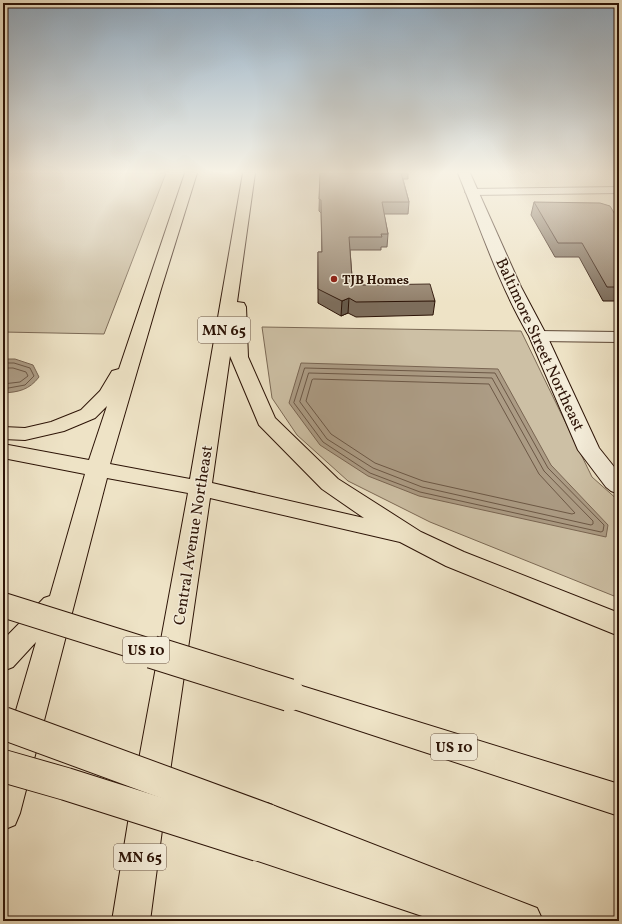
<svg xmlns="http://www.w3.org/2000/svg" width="622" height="924" font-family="Vollkorn,serif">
<rect width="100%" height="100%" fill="#eee3c6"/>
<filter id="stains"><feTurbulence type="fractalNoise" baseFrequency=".005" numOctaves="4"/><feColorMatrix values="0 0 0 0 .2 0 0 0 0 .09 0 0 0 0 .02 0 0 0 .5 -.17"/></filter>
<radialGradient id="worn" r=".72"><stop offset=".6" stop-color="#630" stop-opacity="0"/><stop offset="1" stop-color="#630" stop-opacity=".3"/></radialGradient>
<!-- green -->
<g fill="#cdc0a5" stroke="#7c6a56">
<path d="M3,173h163l-62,161 -101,-2z"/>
<path d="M262,327l259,4 71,146 27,24v97l-189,-76 -82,-41 -51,-46 -25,-37z"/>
</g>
<!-- water -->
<g fill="#ac9c85" stroke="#796552">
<path d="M3,359h12l18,6 6,12c-10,13 -20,15 -36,16z"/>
<path d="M301,363l197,6 53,96 57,60 -2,12 -187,-41 -51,-20 -48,-31 -31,-42z"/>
</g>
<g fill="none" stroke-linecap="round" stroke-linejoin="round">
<!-- shore -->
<g stroke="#6c5846" stroke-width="1">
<path d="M3,363h11l16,5 4,8 -9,9 -22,4"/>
<path d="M3,368h10l13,4 2,4 -8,6 -17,2"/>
<path d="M305,368l190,5 53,95 56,57 -1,6 -2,1 -181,-40 -50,-19 -47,-31 -29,-39z"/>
<path d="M309,373l183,5 52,93 49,50v3l-2,1 -169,-38 -49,-19 -46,-29 -27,-37z"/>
<path d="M314,379l175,5 50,90 36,39 -3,1 -149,-33 -48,-18 -44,-29 -25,-33 6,-21z"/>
</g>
<defs>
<g id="street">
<path d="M619,187v6l-148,2 -6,-3 6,-3z"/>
<path d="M538,331l81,1v10l-81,-1 -5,-2 -3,-3 3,-3z"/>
</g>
<path id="secondary" d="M458,173h12l51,114 26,49 52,112 20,25v21l-8,-3 -5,-4 -28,-37 -49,-114c-30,-51 -49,-109 -71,-163z"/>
<g id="highway">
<path d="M185,173h12l-36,116 -51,175 80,15 53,-306h12l-18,129 7,1 2,4 2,50 27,61 63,61 83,53 43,20 155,61v23l-173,-70 -46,-24 -190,-44 -43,294 -17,129h-38l21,-129 55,-299 -81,-15 -87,335 -5,12 -12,5v-75l33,-113 -23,25 -10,4v-31l41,-42 6,-2 35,-122 -82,-16v-14l86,16 18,-54 -12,12 -31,13 -39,9 -22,-1v-12l22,1 26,-6 30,-12 19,-19 12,-20 7,-2zM230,356l29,69 63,64 42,29 -152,-35z"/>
<path d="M289,682l330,102v32l-341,-112 -4,-9 4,-9z"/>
<path d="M267,803l270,105 6,13h-106l-191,-64 -5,-12 5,-12 8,-4 -4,-9 5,-12z"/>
</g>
</defs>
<!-- street casing -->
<use href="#street" stroke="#5c4736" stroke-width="2"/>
<!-- secondary casing -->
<use href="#secondary" stroke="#2c1306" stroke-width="2"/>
<!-- highway casing -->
<use href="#highway" stroke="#2c1306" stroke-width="2"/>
<!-- street -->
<use href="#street" fill="#f4edda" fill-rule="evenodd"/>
<!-- secondary -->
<use href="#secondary" fill="#f4edda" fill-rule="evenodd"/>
<!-- highway -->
<use href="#highway" fill="#eee3c6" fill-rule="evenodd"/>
<defs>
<path id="highway-bridge-far1" d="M3,605l153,48"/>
<g id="highway-bridge">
<path d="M152,652l137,43"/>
<path d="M3,723l264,97"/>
<path d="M3,766l63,18 192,61"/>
</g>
</defs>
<!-- highway-bridge-far1 casing -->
<use href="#highway-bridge-far1" stroke="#2c1306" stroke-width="26" stroke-linecap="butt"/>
<!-- highway-bridge casing -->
<use href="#highway-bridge" stroke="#2c1306" stroke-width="34" stroke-linecap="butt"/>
<!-- highway-bridge-far1 -->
<use href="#highway-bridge-far1" stroke="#eee3c6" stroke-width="24"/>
<!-- highway-bridge -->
<use href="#highway-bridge" stroke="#eee3c6" stroke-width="32"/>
</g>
<!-- wall -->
<g fill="#7d6d5b" stroke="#2c1306">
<path d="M320,173h88v6h-5l6,23 -1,12h-24l4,20 -1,13h-6v3h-31l2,27 11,8 72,16 -2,14 -77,2 -8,-4 -7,3 -23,-13v-51h4l-1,-39 -2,-2z"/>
<path d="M534,202l85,19v80h-16l-24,-44h-24l-24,-42z"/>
</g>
<!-- shaded-wall -->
<path fill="#66594a" stroke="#2c1306" d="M349,298l-1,15 -7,3 1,-15z"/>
<!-- building -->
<g fill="#917f6a" stroke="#2c1306">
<path d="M320,173h81l8,29h-27l6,32h-7l1,3h-33l3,40 11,8 67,-1 5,17 -79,1 -7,-4 -7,3 -24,-12v-37h4l-1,-52 -2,-1z"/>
<path d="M534,202l66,1 10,3 9,15v66h-12l-25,-44h-24z"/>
</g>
<!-- sky -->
<linearGradient id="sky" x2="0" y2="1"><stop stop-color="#90aac0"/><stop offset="0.57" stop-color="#f7f2e5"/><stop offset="1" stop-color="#f7f2e5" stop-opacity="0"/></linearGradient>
<rect width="622" height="302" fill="url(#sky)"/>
<!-- markers -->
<circle fill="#8f2418" stroke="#f4edda" stroke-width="1.5" cx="334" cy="279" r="4"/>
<g text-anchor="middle" stroke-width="3" stroke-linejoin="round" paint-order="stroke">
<!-- far-poi labels -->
<g font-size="13" font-weight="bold" fill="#2c1306" stroke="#f4edda" text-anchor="start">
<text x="342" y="284">TJB Homes</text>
</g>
<!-- shield labels -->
<g fill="#f4edda" stroke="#685446" stroke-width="1">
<rect x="198" y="317" width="52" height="26" rx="3"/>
<rect x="123" y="637" width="46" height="26" rx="3"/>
<rect x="431" y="734" width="46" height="26" rx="3"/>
<rect x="114" y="844" width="52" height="26" rx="3"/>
</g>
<g font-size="15" font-weight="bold" fill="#2c1306">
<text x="224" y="335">MN 65</text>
<text x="146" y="655">US 10</text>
<text x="454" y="752">US 10</text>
<text x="140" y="862">MN 65</text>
</g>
<!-- street labels -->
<g font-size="16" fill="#2c1306" stroke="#f4edda">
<text transform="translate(541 344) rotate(65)" y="6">Baltimore Street Northeast</text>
<text transform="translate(192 535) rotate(-81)" y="6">Central Avenue Northeast</text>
</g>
</g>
<!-- margin -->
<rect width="622" height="924" fill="none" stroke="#eee3c6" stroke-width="16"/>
<rect x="4" y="4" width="614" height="916" fill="none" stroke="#2c1306" stroke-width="2"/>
<rect x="8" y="8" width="606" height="908" fill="none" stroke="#2c1306"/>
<rect width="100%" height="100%" filter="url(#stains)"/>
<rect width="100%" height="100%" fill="url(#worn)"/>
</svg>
